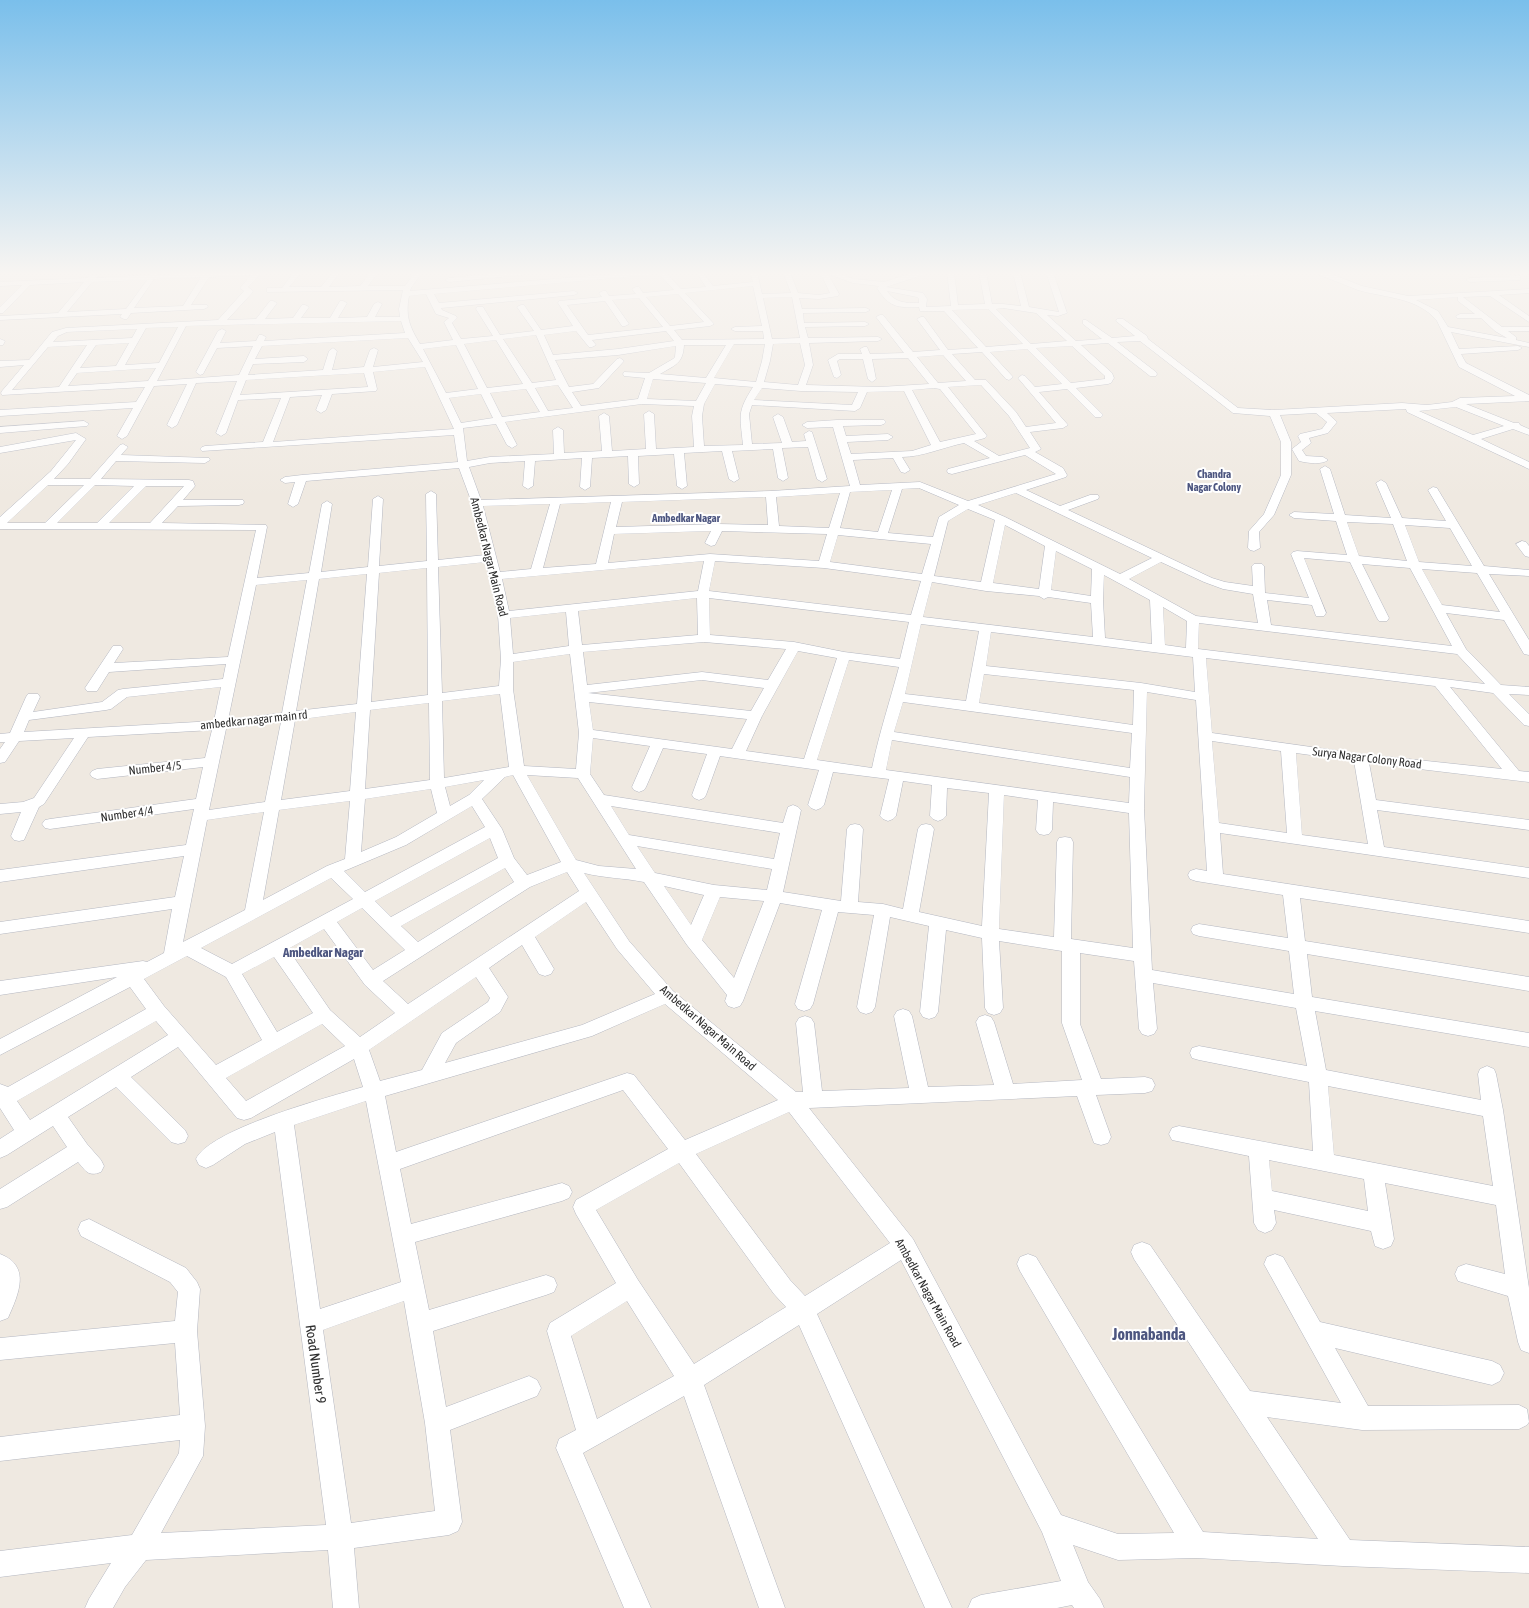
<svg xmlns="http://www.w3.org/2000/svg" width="1529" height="1608" font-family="'Asap Condensed',sans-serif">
<rect width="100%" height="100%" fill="#efe9e1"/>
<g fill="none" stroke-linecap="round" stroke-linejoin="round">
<defs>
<g id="minor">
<path d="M153,272h6l-1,3 49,-3h66l-3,2 -10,1 -12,12 5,4 -1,2 -25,27 29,-1 14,-18h3l4,2 -12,16 28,-1 9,-13h3l4,2 -8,11h29l10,-17h3l4,2 -9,15 29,-1 7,-13 4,-2 4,2 -7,13h25l-1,-8 4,-19 -136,2v-4h15l12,-16h8l-13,15h32l12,-15h7l-11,15 31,-1 11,-14h7l-10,14h37l10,-14h7l-11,16 -1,3 228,-19h27l16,17 25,-2 -10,-15h6l11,14 40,-4 -3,-10h7l5,22 29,-1 -8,-21h7l8,21 21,2 11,-2 -10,-21h14l20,7 30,3 31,-10h10v2l-39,13 37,6 4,6 -1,8 25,-1 -4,-34h7l4,33 27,-1 -6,-32h7l6,32h11l18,2 -8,-34h7l9,35 30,5 -13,-40h7l14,41 -9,3 -11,-1 29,26 26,-2 -19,-15v-4h3l26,18 23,-2 -19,-15 1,-2h6l24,17 1,3 90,69 36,2 128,-7 25,2 25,-3 8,-4 55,-2 -56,-29 -22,-46c-19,-24 -52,-23 -79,-31 -14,-5 -27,-11 -41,-16v-2h9l36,14 46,10 121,-7v4l-30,2 30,21v6l-39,-26 -27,1 39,30h27v4h-21l8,6v3l13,3v4l-78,-15 8,17 59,-3 4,2 -4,2 -57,4 5,9 63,32v6l-63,3 48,19h5l1,2 9,4v6l-16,-6 -32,10 48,23v7l-122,-57 -1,-3 -79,4 10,9 -9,11 -19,5 2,5 -9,7 4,6 17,1 5,3c-6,5 -21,3 -29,1l-7,-12 9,-7 -3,-6 2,-2 22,-5 5,-7 -11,-9 -36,2 11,27v33l-17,40 -15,17 1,16 -6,3 -4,-1 -2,-2 1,-17 15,-17 17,-39v-33l-11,-26 -37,-3 -93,-72 -23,1 39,30 1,2 -1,2h-6l-42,-33 -27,2 31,28 2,5 -3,5 -3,1 -32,4 27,27 -2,2h-6l-28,-28 -28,3 29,33 -5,3 -33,4 11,17 -6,3 28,16 4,7 -1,2 -40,13 34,16 30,-11h8l1,2 -1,2 -30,11 144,68 13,4 28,4 -1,-20 2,-2h8l2,2 1,27 44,5 -18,-44 2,-2 4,-1 50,4 -11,-34 -42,-3 -5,-3 5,-3 40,2 -14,-45 5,-3 5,3 15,46 46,3 -15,-35 5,-3 5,3 16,35 44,3 -18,-31 5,-3 4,1 47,78 45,4v6l-40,-2 40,66v15l-5,-1 -20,-34 -58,-7 20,36 35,36 28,2v8l-20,-1 20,20v12l-5,-1 -31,-32 -43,-6 69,84 10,1v10l-160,-19 7,37 153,20v10l-152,-20 7,37 145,21v10l-309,-45 3,41 306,47v12l-229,-35 5,43 224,36v14l-222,-37 5,43 217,36v14l-214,-36 11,59 155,30 -3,-26 2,-5 7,-3 7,3 2,5 7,36 26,178v65l-8,-3 -3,-8 -10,-46 -50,-15 -3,-7 3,-7 8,-3 39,10 -9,-69 -111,-22 9,56 -3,7 -8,3 -8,-3 -4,-15 -97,-21 2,13 -4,7 -7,3 -7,-3 -4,-7 -5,-67 -77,-16 -3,-6 3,-6 7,-2 134,25 -4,-69 -110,-22 -7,-2 -2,-5 2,-5 7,-2 108,20 -11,-58 -143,-25 4,46 -3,5 -6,2 -6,-2 -3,-5 -5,-68 -54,-8v71l21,55 44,-2 7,2 3,6 -3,6 -7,2 -49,2 15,42 -3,6 -7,2 -7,-2 -17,-47 -268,12 104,131 148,276 57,19 56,-1 -154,-262 -3,-7 3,-7 8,-3 8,3 167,275 115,7 -184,-280 -3,-7 3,-7 8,-3 8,3 100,146 91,12 -77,-139 3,-7 8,-3 8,3 37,65 172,39 8,4 4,8 -4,8 -8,4 -157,-37 33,58 151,-1 8,4 2,13 -2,3 -8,4 -157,1 -95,-13 83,123 179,7v26l-186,-7 -147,-8 -78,2 -45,-15 15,37 12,17 4,9h-30l-2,-3 -15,3h-89l4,-9 9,-4 80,-14 -19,-49 -141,-272 -84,54 135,294h-27l-126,-283 -95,60 81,223h-26l-75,-212 -101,57 68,155h-27l-68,-160 3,-9 17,-9 -29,-99 3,-8 66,-40 -40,-69 -3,-7 3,-7 92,-51 -45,-59 -223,79 11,55 151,-41 7,3 3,6 -3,6 -7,3 -147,41 14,68 117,-35 8,3 3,7 -3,7 -8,3 -113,36 13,76 83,-31 8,4 4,8 -4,8 -87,34 12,92 -4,9 -9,4 -95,13 5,60h-26l-5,-58 -182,10 -21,27 -12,21h-28l4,-9 22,-36 -111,14v-26l132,-16 47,-82 1,-13 -180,21v-24l180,-22 -5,-72 -175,17v-22l175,-17 3,-29 -8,-10 -89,-46 -3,-7 3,-7 8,-3 97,49 11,14 3,7 -3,42 8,95 -2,30 -42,77 165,-8 -51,-393 -30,12 -32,21 -7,3 -7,-3 -3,-6c14,-30 133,-62 167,-72l-9,-28 -103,59 -7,2 -7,-2 -59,-71 -47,30 54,53 3,6 -3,6 -7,2 -7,-2 -55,-55 -48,30 19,27 14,16 3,6 -3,6c-13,5 -15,-1 -23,-10l-71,45 -7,2v-20l67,-42 -14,-21 -46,29 -7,3v-19l14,-9 -14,-22v-24l8,3 138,-78 -16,-22 -130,68v-16l117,-62 -117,18v-14l143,-20 4,1 17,-9 8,-44 -172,25v-12l175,-25 9,-41 -184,26v-12l186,-25 8,-36 -144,20 -5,-1 -3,-4 3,-4 5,-1 146,-20 7,-32 -106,12 -5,-2 -2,-3 2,-3 5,-2 108,-11 7,-28 -124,7 -44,67 -5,3 -15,33 -5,1 -5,-1 -3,-4 10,-24 -21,2v-10l23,-2 11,-4 40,-60 -55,3 -14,21 -5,1v-14l5,-7h-5v-8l10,-1 16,-36 2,-3h10l2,3 -7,15 69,-10 16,-12 5,-1 100,-10 3,-15 -117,8 -12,19h-10l-2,-3 28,-42h8l2,3 -9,14 114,-6 28,-127 -256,-1v-12l51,-46 25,-31 -76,13v-6l76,-14 10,6 -18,25 -14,15h36l30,-34 3,-1 5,3 -7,8 88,3 1,2 -5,3 -89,-2 -15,18 88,1 4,1 2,5 -12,14h60l1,2 -1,2 -4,1 -61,1 -16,17 104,2 1,2 -10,51 52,-5 13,-69 5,-3 5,3 -11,68 47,-5 5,-68 5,-3 5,3 -4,67 48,-5 -1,-67 5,-3 5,3 2,66 47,-5 -13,-52 -13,-35 -153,13 -8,23 -5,3 -5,-3 7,-22 -10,1 -5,-3 5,-3 17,-2 156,-13 -4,-27 -252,16 -2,-2 2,-2 3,-1 58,-4 18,-44 -43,2 -12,33 -5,3 -5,-3 21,-52 -41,2 -19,42 -5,3 -5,-3 20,-41 -33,2 -27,50 -5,3 -5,-3 16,-28 -133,8v-6l136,-8 9,-15 -143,8 -1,-2 1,-2 22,-26 -24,2v-6l29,-1 23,-28 14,-4 152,-8 26,-29 -4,-3 11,-13 -42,2 -18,28h16l1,2 -4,2 -73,4 -4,6h-3l-4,-2 2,-3 -122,6v-4l58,-3 26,-31 -54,3 -27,28h-3v-6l22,-22 -22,1v-4l87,-4 6,-4 4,2 -1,2 54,-3zM659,274l15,16 -31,3 -4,-6h-3l-4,2 4,5 -27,2 -3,-5h-3l-4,2 3,4 -43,4 -1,2 15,23 -32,4 -17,-25h-3l-4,2 17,24 -34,4 -17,-28h-6l-1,2 17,27 -32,3 -9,-16 5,-5 -1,-2 -14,-6 -1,-2 133,-13 4,-2 -4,-2 -135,12 -5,-9zM828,274l25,9 26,3 -2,2c12,19 20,20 42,19l1,4h24l34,37 -30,2 -24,-33h-3l-4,2 23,31 -27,2 -30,-37h-3l-4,2 28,36 -34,1 -3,-7h-3l-4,2 2,5h-24l-10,6 6,17 3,1 4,-3 -4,-14 3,-2h23l5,20 4,3 4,-3 -4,-20 36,-1 21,26 -49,3 -74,-2 7,-20 -4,-22 69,-2 4,-2 -4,-2 -70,1 -3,-11 60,-1 4,-2 -4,-2 -61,1 -1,-10 63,-1 4,-2 -4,-2 -64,1 -3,-11 20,1 19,-3 1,-2zM201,277l-18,29 -49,2 20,-29zM147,280l-21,29 -59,3 25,-30zM753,286l9,40 -27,1 -4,2 4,2h28l1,8 -82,1 -8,-10 36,-4 4,-2 -29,-31zM887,291l30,6 2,2v4c-14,0 -24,0 -32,-12zM426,294l10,20 13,4 -5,4 9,18 -33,4c-10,-17 -15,-27 -11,-48zM678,294l26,28 -34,4 -24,-29zM792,297l8,41 -28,1 -9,-41zM1458,297v4l17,13h-15l-4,2 1,2h24l14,13 12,7 -59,-11 -10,-16 -22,-11zM639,298l24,29 -75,8 -21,-30 38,-4 17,25h3l4,-2 -17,-24zM1003,308l33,5 31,28 -36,3 -35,-35zM988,309l35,35 -37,3 -34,-37zM401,321l4,12 -141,8 2,-4 -4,-2h-3l-3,6 -36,2 6,-12 -4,-2 -4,2 -22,41 4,3 3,-1 14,-26 36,-2 -14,29 -82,6 29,-55zM178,327l-19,36 -34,2 21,-37zM137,329l-5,9 -79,4 5,-6 9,-4zM576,331l13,16h3l4,-2 -4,-5 74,-9 8,10 -56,8 -65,6 -9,-20zM536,335l20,45 -24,3 -29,-44zM408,338l15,24 -50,5 5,-17 -4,-2 -4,2 -6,17 -32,3 5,-19 -4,-3 -4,3 -6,19 -75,5 5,-11 51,-2 4,-3 -4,-3 -49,3 7,-13zM496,340l27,44 -36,4 -23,-44zM129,343l-13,23 -36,2 16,-23zM800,343l5,22 -7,20 -34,-3 6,-21 3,-17zM734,344h31l-3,17 -6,21 -42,-4zM87,345l-28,42 -47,3 36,-43zM456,345l22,44 -32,4 -23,-44zM684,345h42l-20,33 -46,-4c15,-9 23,-10 24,-29zM676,346l-1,11 -2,2 -24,14 -25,-1 -1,2 1,2 21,2 -7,21 -57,7 -9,-14 27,-4 25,-27 -4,-3 -3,1 -24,25 -24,3 -14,-27 63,-5zM1072,346l33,30v3l-34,4 -35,-35zM1027,349l35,35 -27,3 -10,-11 -3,-1 -4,3 38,45 -30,4 -10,-15 -30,-32h-11l-23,-26 30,-2 24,27 3,1 4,-3 -23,-25zM943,355l23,26 -28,2 -21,-26zM425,367l29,62 -181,13 17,-45 32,-2 -6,15 5,3 5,-3 6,-16 44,-3 1,-2 -4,-17zM156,368l-8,13 -80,5 9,-13zM364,373l4,14 -128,8 6,-15zM653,379l53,4 -10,18 -49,-2zM715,384l38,3c-16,25 -13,28 -10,58l-39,1 -2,-30 2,-12zM558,385l15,23 -25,3 -13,-23zM981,385l28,31 21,32 -31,8 -25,-15 11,-3 2,-2 -39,-49zM762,388l39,3 57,1 -6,13 -98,-5zM934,388l6,1 36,45 -36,8 -28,-52zM526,389l14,23 -38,5 -12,-24zM904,391l27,54 -19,6 -61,3 -4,-12 41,-2 5,-3 -5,-3 -42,2 -3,-10 38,-1 3,-1 2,-2 -2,-2h-47l-30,2 -5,3 5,3 26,-1 17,59 -79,5 -290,9 -12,-33 21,-4 35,-2 -2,25 5,3 5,-3 2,-25 47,-3 -2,29 5,3 5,-3 2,-29 36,-2 1,28 5,3 5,-3 -1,-28 36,-2 3,32 5,3 5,-3 -3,-33 38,-2 7,28 5,3 5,-3 -7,-28 41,-2 5,29 5,3 5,-3 -6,-30 26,-1 9,32 5,3 5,-3 -15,-47 -3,-1 -5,3 2,7 -14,1 -9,-25 -5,-3 -5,3 9,26 -30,1 -3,-30 3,-9 103,6 5,-3 7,-16zM481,394l12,24 -32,5 -12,-25zM642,404l52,2 -2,10 2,31 -38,2 -2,-35 -5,-3 -5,3 2,35 -34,2 -3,-35 -5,-3 -5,3 3,35 -38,2 -1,-23 -5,-3 -5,3 1,24 -64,3 -23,4 -4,-33 33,-4 11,21 5,3 5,-3 -12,-23zM1456,407l48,19 -31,9 -54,-24zM964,443l26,15 -42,11 -1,2 1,2 4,1 73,-19 31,19 -88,27 -48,-19 -60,3 -7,-25 40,-2 8,14 4,1 5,-3 -8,-13c20,0 42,-10 62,-14zM48,485h36l-39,38h-38zM95,485l39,1 -37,37h-40zM146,486h38l-34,37h-41zM919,488l40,17 -20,12 -6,20 -45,-4 14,-44zM892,490l-14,42 -38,-4 10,-36zM840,493l-11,35 -50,-2 -3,-29zM1016,493l136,65 -32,16 -115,-57 -27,-12zM766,497l2,28 -50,-1 -102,3 6,-25zM611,502l-15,62 -53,4 17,-64zM550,504l-19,65 -31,3 -17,-66zM968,509l27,11 -14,62 -47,-6 14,-55zM1347,522l46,2 14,37 -48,-5zM1005,525l40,21 -6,43 -46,-6zM1405,525l45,3 22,38 -53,-4zM711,531l-6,12 6,3 4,-1 7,-14 105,3 -8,27 -109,-7 -102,9 6,-29zM838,535l93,9 -9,30 -92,-12zM1056,551l36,18 -1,27 -40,-6zM1304,558l46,4 27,56 2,3h8l2,-3 -27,-54 48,4 42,78 -181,-21 -4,-25 45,5 4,11h8l2,-3zM704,561l-6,30 -189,20 -7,-32zM715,561l109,7 97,13 -10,34 -202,-24zM486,562l12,53 3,44 -2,27 -57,7 -4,-126zM1161,562l43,20 19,7 30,5 5,29 -62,-7 -67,-37zM427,568l1,127 -57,7 8,-129zM1422,569l55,4 23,39 -58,-7zM367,574l-10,130 -61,7 23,-132zM1104,575l46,25 2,44 -47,-6 -2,-38zM307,580l-25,133 -54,7 28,-135zM932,582l54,9 53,5 5,3 4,-2 43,6 2,34 -170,-20zM697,598l1,37 -116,10 -4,-34zM709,598l200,24 -9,37 -56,-7 -50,-10 -84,-7zM1163,607l24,14 -1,27 -21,-3zM566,612l3,34 -56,8 -3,-36zM1199,623l258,31 28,30 -287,-35zM921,624l58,7 -13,70 -61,-7zM991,632l202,25 2,35 -54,-9 -155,-17zM704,642l82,7 -18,31 -66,-8 -115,13 -4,-33zM798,651l39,7 -33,101 -58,-8 16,-35zM570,654l9,79 -3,36 -52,-3 -11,-77v-27zM1206,658l229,28 67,83 -141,-15 -149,-21zM849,660l50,7c-9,34 -20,67 -27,101l-55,-8zM984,674l150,16 -1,35 -154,-22zM702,680l62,8 -13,23 -163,-18zM221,687l-7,34 -190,11 5,-12 77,-10 5,-1 16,-12zM1147,692l49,8 11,171 -11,-2 -6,2 -2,4 2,4 6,2 87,14 5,43 -89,-14 -6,2 -2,4 2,4 6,2 90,15 5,43 -142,-24 -8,-161zM500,694l9,73 -65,11 -2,-77zM589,702l158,17 -15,30 -139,-19zM903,702l229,31 -2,35 -236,-36zM429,703l1,77 -65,9 5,-79zM356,712l-6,79 -69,9 14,-80zM281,722l-16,80 -56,8 17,-81zM593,738l57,8 -18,41 2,3 5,2 5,-2 2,-3 17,-39 44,6 -15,41 2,3 5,2 5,-2 2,-3 14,-39 99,14 -11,35 3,3 5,2 5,-2 3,-3 9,-33 56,7 -9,37 3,3 5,2 5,-2 3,-3 7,-35 29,4 -2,31 3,3 5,2 5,-2 3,-3 1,-28 42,5 -7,133 -63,-14 15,-83 -3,-4 -5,-1 -5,1 -3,4 -15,80 -20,-5 -25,-2 5,-73 -3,-4 -5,-1 -5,1 -3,4 -6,72 -58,-9 18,-82 -3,-3 -5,-2 -5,2 -5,16 -179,-28 -14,-21zM892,740l238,37 -1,26 -243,-33zM1212,741l69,10 6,82 -68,-10zM1296,753l58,8 14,83 -66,-9zM513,775l48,87 -34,13 -13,-17 -12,-29 -20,-30 23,-22zM527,775l51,3 58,91 -37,-3 -23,-6zM484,780l-15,15 -19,11 -5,-19zM431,789l6,24 -41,24 -35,15 4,-53zM1004,795l34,5 -2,30 3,4 5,1 5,-1 3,-4 1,-28 76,11 4,135 -62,-9 2,-97 -2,-4 -6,-1 -6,1 -2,4 -3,95 -55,-8zM350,801l-5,58 -18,7 -64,34 16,-90zM472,806l13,21 -120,65 -21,-21 62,-26zM611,806l169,27 -6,26 -145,-24zM264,812l-19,98 -62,32 24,-122zM490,838l8,20 -107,59 -16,-16zM637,846l135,23 -5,21 -53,-5 -59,-12zM505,868l9,14 -96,60 -17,-16zM567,872l12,19 -171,113 -25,-23 147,-94zM584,873c20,5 40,5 60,9l43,63 40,50 -2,6 3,5 6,2 6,-2 3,-5 37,-98 42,7 -27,94 3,5 6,2 6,-2 3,-5 25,-92 36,3 -17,92 3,5 6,2 6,-2 3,-5 15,-90 39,9 -9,86 3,5 6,2 6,-2 3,-5 8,-82 36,8 3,70 3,5 6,2 6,-2 3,-5 -4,-67 63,10v72l20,57 -69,4 -19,-62 -3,-5 -6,-2 -6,2 -3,5 18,63 -66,2 -16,-71 -3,-5 -6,-2 -6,2 -3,5 15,72 -87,3 -8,-68 -3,-5 -6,-2 -6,2 -3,5 7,69h-7l-123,-101 -44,-50zM331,878l22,21 -121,65 -31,-16zM664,886l40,9 -13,30zM720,897l44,4 -30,77 -32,-38zM586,902l31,47 38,45 -73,31 -137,38 11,-20 44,-31 8,-15 -19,-29 33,-23 17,29 6,2 6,-2 3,-5 -19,-32zM362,908l43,42 -32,20 -36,-48zM324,929l41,56 30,28 -35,24 -30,-27 -42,-61zM187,956l39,21 36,63 -46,25 -52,-59 -20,-27zM274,957l39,56 -36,19 -35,-58zM476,977l14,21 -2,4 -46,31 -20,37 -42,11 -11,-31zM665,1004l113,96 -93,40 -51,-65 -7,-2 -231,79 -11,-56 207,-60zM156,1021l12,14 -138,85 -13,-19zM322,1024l23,22 -99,55 -20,-23zM1328,1086l155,30 10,70 -159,-31zM366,1101l35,181 -81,27 -26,-184zM789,1112l101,131 -85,53 -15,-16 -94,-126zM1269,1160l95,19 4,32 -96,-20zM679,1163l95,131 12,13 -92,57 -56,-84 -42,-70zM404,1301l21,122 10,88 -84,12 -28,-193zM627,1301l47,75 -77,43 -26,-83z"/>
<path d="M511,272h24l-4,2 -82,8 -4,-2 4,-2z"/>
<path d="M1245,272h24l-4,2 -17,2h-3z"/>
<path d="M1517,276h3v4l-50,2 -4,-2 4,-2z"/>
<path d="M0,339l5,2 -2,4h-3z"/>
<path d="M84,421l5,3 -2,2 -87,7v-6z"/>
<path d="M1522,541l4,1 3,4v11l-4,-1 -9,-12z"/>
<path d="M0,1254c32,12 18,41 8,64l-8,3z"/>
</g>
</defs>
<!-- minor casing -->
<use href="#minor" stroke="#b4b7c1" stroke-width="1"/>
<!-- minor -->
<use href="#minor" fill="#fff" fill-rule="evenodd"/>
</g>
<!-- sky -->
<linearGradient id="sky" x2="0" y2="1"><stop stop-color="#7abfeb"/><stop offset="0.55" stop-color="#f8f5f2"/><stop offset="1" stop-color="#f8f5f2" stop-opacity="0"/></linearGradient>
<rect width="1529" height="497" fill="url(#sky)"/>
<g text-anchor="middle" stroke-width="4" stroke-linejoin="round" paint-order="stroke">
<!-- far-neighbourhood labels -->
<g font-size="11" font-weight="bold" fill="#4d5680" stroke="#fff">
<text x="1214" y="478">Chandra<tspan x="1214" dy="13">Nagar Colony</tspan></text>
<text x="686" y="522">Ambedkar Nagar</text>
</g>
<!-- street labels -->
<g font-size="12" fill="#2e2e2e" stroke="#fff">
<text transform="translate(489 557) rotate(76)" y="4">Ambedkar Nagar Main Road</text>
<text transform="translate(254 720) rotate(-6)" y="4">ambedkar nagar main rd</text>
<text transform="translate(1367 758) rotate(7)" y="4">Surya Nagar Colony Road</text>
<text transform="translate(155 768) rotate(-6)" y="4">Number 4/5</text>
<text transform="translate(127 814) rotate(-8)" y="4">Number 4/4</text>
<text transform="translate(708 1028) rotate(41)" y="4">Ambedkar Nagar Main Road</text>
<text transform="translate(928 1293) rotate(61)" y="4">Ambedkar Nagar Main Road</text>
</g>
<!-- neighbourhood labels -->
<g font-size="13" font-weight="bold" fill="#4d5680" stroke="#fff">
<text x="323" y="957">Ambedkar Nagar</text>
</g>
<!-- near-street labels -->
<g font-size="14" fill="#2e2e2e" stroke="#fff">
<text transform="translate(316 1364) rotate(82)" y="5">Road Number 9</text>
</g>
<!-- near-neighbourhood labels -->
<g font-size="16" font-weight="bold" fill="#4d5680" stroke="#fff">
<text x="1149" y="1340">Jonnabanda</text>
</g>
</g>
</svg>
